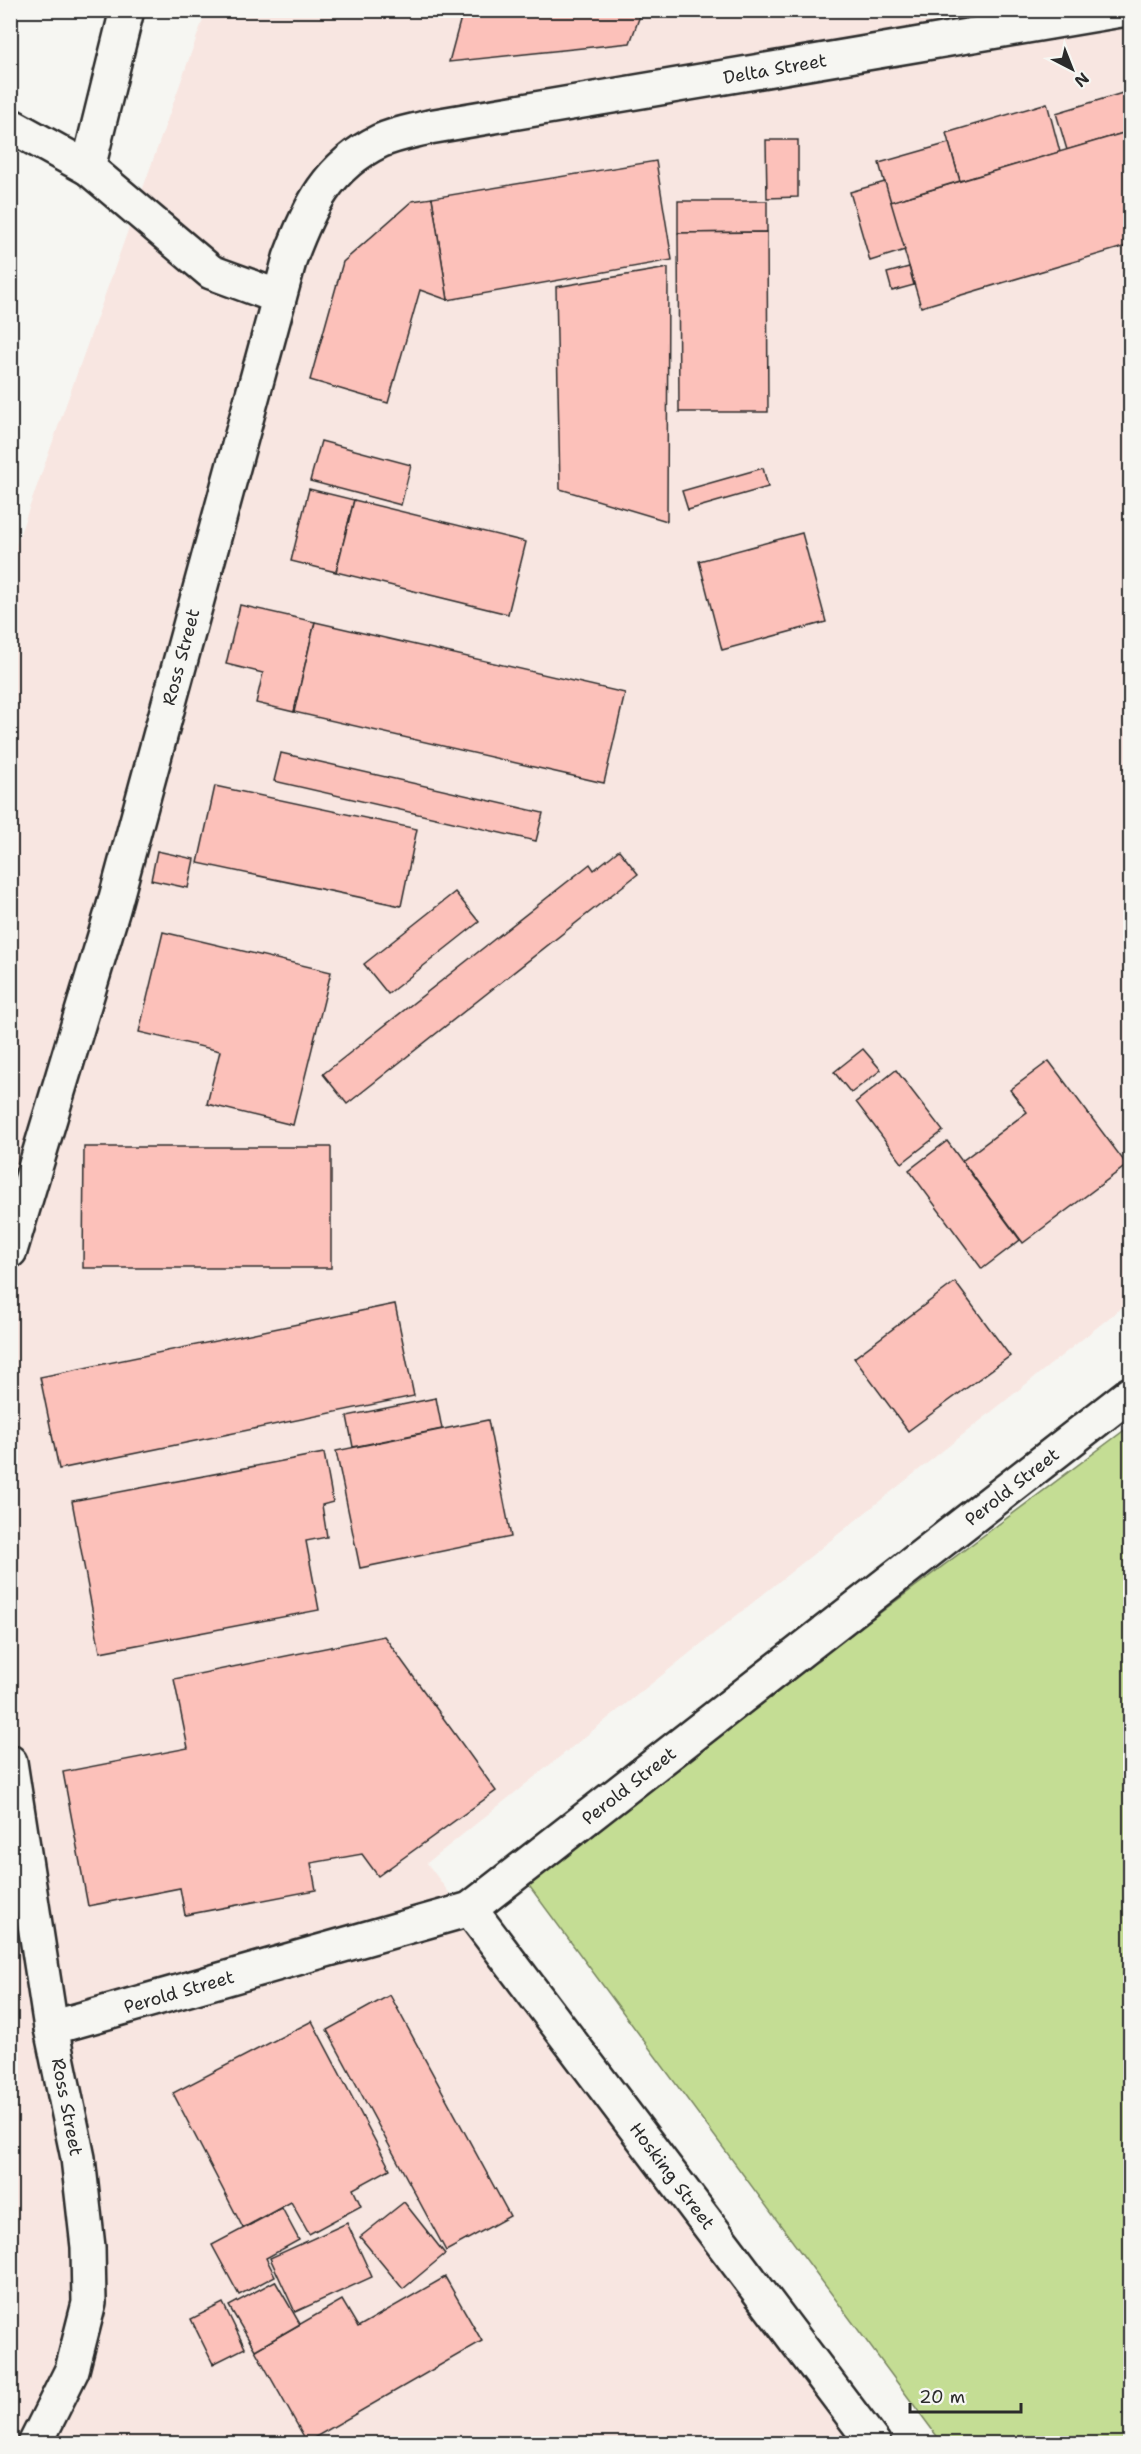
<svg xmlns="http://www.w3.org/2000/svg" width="1141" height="2454" font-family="'Shantell Sans',sans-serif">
<rect width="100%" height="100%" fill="#f6f6f2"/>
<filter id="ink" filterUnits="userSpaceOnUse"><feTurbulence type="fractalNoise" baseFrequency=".0167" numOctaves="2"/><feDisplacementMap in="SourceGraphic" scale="12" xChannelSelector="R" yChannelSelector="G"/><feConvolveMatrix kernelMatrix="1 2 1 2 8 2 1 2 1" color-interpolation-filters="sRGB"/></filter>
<g filter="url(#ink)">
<!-- built -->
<path fill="#f8e6e1" d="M206,11h924v1290l-703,562 429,580 -845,1v-1885z"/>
<!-- green -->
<path fill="#c4dd94" stroke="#788460" stroke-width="1.5" d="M1130,1426v1017h-188l-418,-564z"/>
<!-- building -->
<g fill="#fcc1ba" stroke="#2b2b2b" stroke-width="1.5">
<path d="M463,10h179l-12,33 -181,19z"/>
<path d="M1126,92l4,16v23l-63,19 -11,-37z"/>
<path d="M1047,103l13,49 -100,29 -14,-48z"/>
<path d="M1130,131v114l-209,62 -31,-105z"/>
<path d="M766,140h32v57l-31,1z"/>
<path d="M949,143l11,38 -70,21 -11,-39z"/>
<path d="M656,161l16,99 -224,40 -16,-102z"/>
<path d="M885,182l20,68 -35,11 -20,-69z"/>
<path d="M432,198l16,102 -28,-10 -32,113 -78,-23 33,-118 69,-61z"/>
<path d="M678,201h89v31l-89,1z"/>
<path d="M767,232l1,180h-89l-1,-179z"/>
<path d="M909,267l5,18 -22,6 -5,-18z"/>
<path d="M668,268l-1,253 -107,-32 -4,-202z"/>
<path d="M321,441l90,24 -10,40 -91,-24z"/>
<path d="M763,468l5,19 -80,23 -6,-19z"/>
<path d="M309,489l45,11 -18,72 -45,-11z"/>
<path d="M354,500l172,42 -18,72 -172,-42z"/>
<path d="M802,533l24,89 -104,28 -23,-89z"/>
<path d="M240,605l75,17 -21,90 -38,-9 7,-30 -37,-9z"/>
<path d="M315,622l310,71 -21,90 -310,-71z"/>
<path d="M281,753l262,60 -7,28 -262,-60z"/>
<path d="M215,786l202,43 -16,77 -203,-43z"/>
<path d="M619,850l19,24 -291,230 -24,-30 267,-210 4,6z"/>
<path d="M157,851l37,8 -6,29 -37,-8z"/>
<path d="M455,892l24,30 -91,72 -24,-30z"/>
<path d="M163,932l168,40 -38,153 -86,-21 13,-53 -81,-19z"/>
<path d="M863,1049l18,21 -30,23 -17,-21z"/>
<path d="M1049,1061l78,104 -104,78 -61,-82 65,-49 -17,-22z"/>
<path d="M896,1070l47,61 -41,32 -46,-61z"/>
<path d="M947,1141l73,99 -38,29 -73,-99z"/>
<path d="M84,1147h247v121h-248z"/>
<path d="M955,1282l55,74 -102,75 -54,-73z"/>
<path d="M395,1304l19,92 -355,73 -19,-92z"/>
<path d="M436,1398l6,31 -89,18 -6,-31z"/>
<path d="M488,1420l23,117 -151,31 -24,-117z"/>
<path d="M324,1453l9,49 -11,3 5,32 -21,4 13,69 -219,42 -28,-151z"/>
<path d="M384,1636l112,155 -118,85 -16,-22 -51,9 5,27 -131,25 -5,-27 -92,18 -25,-134 125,-24 -14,-69z"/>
<path d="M390,1995l120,221 -64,35 -119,-221z"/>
<path d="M312,2021l78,148 -37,20 8,17 -52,28 -18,-32 -48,26 -70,-135z"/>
<path d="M404,2202l41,52 -42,35 -43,-52z"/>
<path d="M282,2208l17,32 -33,18 9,18 -36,19 -27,-50z"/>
<path d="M347,2223l25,54 -77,35 -25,-54z"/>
<path d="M445,2277l37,64 -175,101 -52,-92 87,-50 16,27z"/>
<path d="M275,2281l25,43 -45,26 -26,-44z"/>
<path d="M223,2303l22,45 -32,16 -22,-45z"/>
</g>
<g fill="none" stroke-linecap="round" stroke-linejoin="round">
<defs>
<g id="minor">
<path d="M10,125l78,43 123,104 68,25"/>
<path d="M88,168l39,-158"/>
<path d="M10,1251l103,-342 177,-651c19,-51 38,-92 90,-117 15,-7 34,-10 49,-14l692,-117"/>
<path d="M10,1762l41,266 27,130 10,89 1,56 -17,67 -37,74"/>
<path d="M470,1909l404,535"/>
<path d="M51,2028l419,-119 660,-515"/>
</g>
</defs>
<!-- minor casing -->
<use href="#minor" stroke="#2b2b2b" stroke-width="38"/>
<!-- minor -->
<use href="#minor" stroke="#f6f6f2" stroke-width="33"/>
</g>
</g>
<g text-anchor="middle" stroke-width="4.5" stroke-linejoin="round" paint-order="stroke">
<!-- street labels -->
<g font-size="18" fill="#2b2b2b" stroke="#f6f6f2">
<text transform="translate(775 69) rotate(-10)" y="6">Delta Street</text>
<text transform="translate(181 657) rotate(-75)" y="6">Ross Street</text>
<text transform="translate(1012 1487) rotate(-38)" y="6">Perold Street</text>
<text transform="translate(629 1786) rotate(-38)" y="6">Perold Street</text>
<text transform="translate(179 1992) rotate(-16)" y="6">Perold Street</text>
<text transform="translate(67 2107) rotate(79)" y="6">Ross Street</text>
<text transform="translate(672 2176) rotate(53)" y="6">Hosking Street</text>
</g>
</g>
<!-- margin -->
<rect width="1141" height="2454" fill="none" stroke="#f6f6f2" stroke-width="36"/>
<rect x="18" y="18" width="1105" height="2418" fill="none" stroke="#2b2b2b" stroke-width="2" filter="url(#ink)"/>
<!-- north arrow -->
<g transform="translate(1072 69) rotate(138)" stroke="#f6f6f2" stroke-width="4.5" paint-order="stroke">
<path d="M0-4.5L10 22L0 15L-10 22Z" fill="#2b2b2b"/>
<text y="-9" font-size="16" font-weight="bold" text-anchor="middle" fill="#2b2b2b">N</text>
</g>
<!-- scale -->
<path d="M910 2403v9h111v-9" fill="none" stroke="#2b2b2b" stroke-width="3"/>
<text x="919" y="2403" font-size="18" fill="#2b2b2b" stroke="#f6f6f2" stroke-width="4.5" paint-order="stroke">20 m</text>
</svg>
